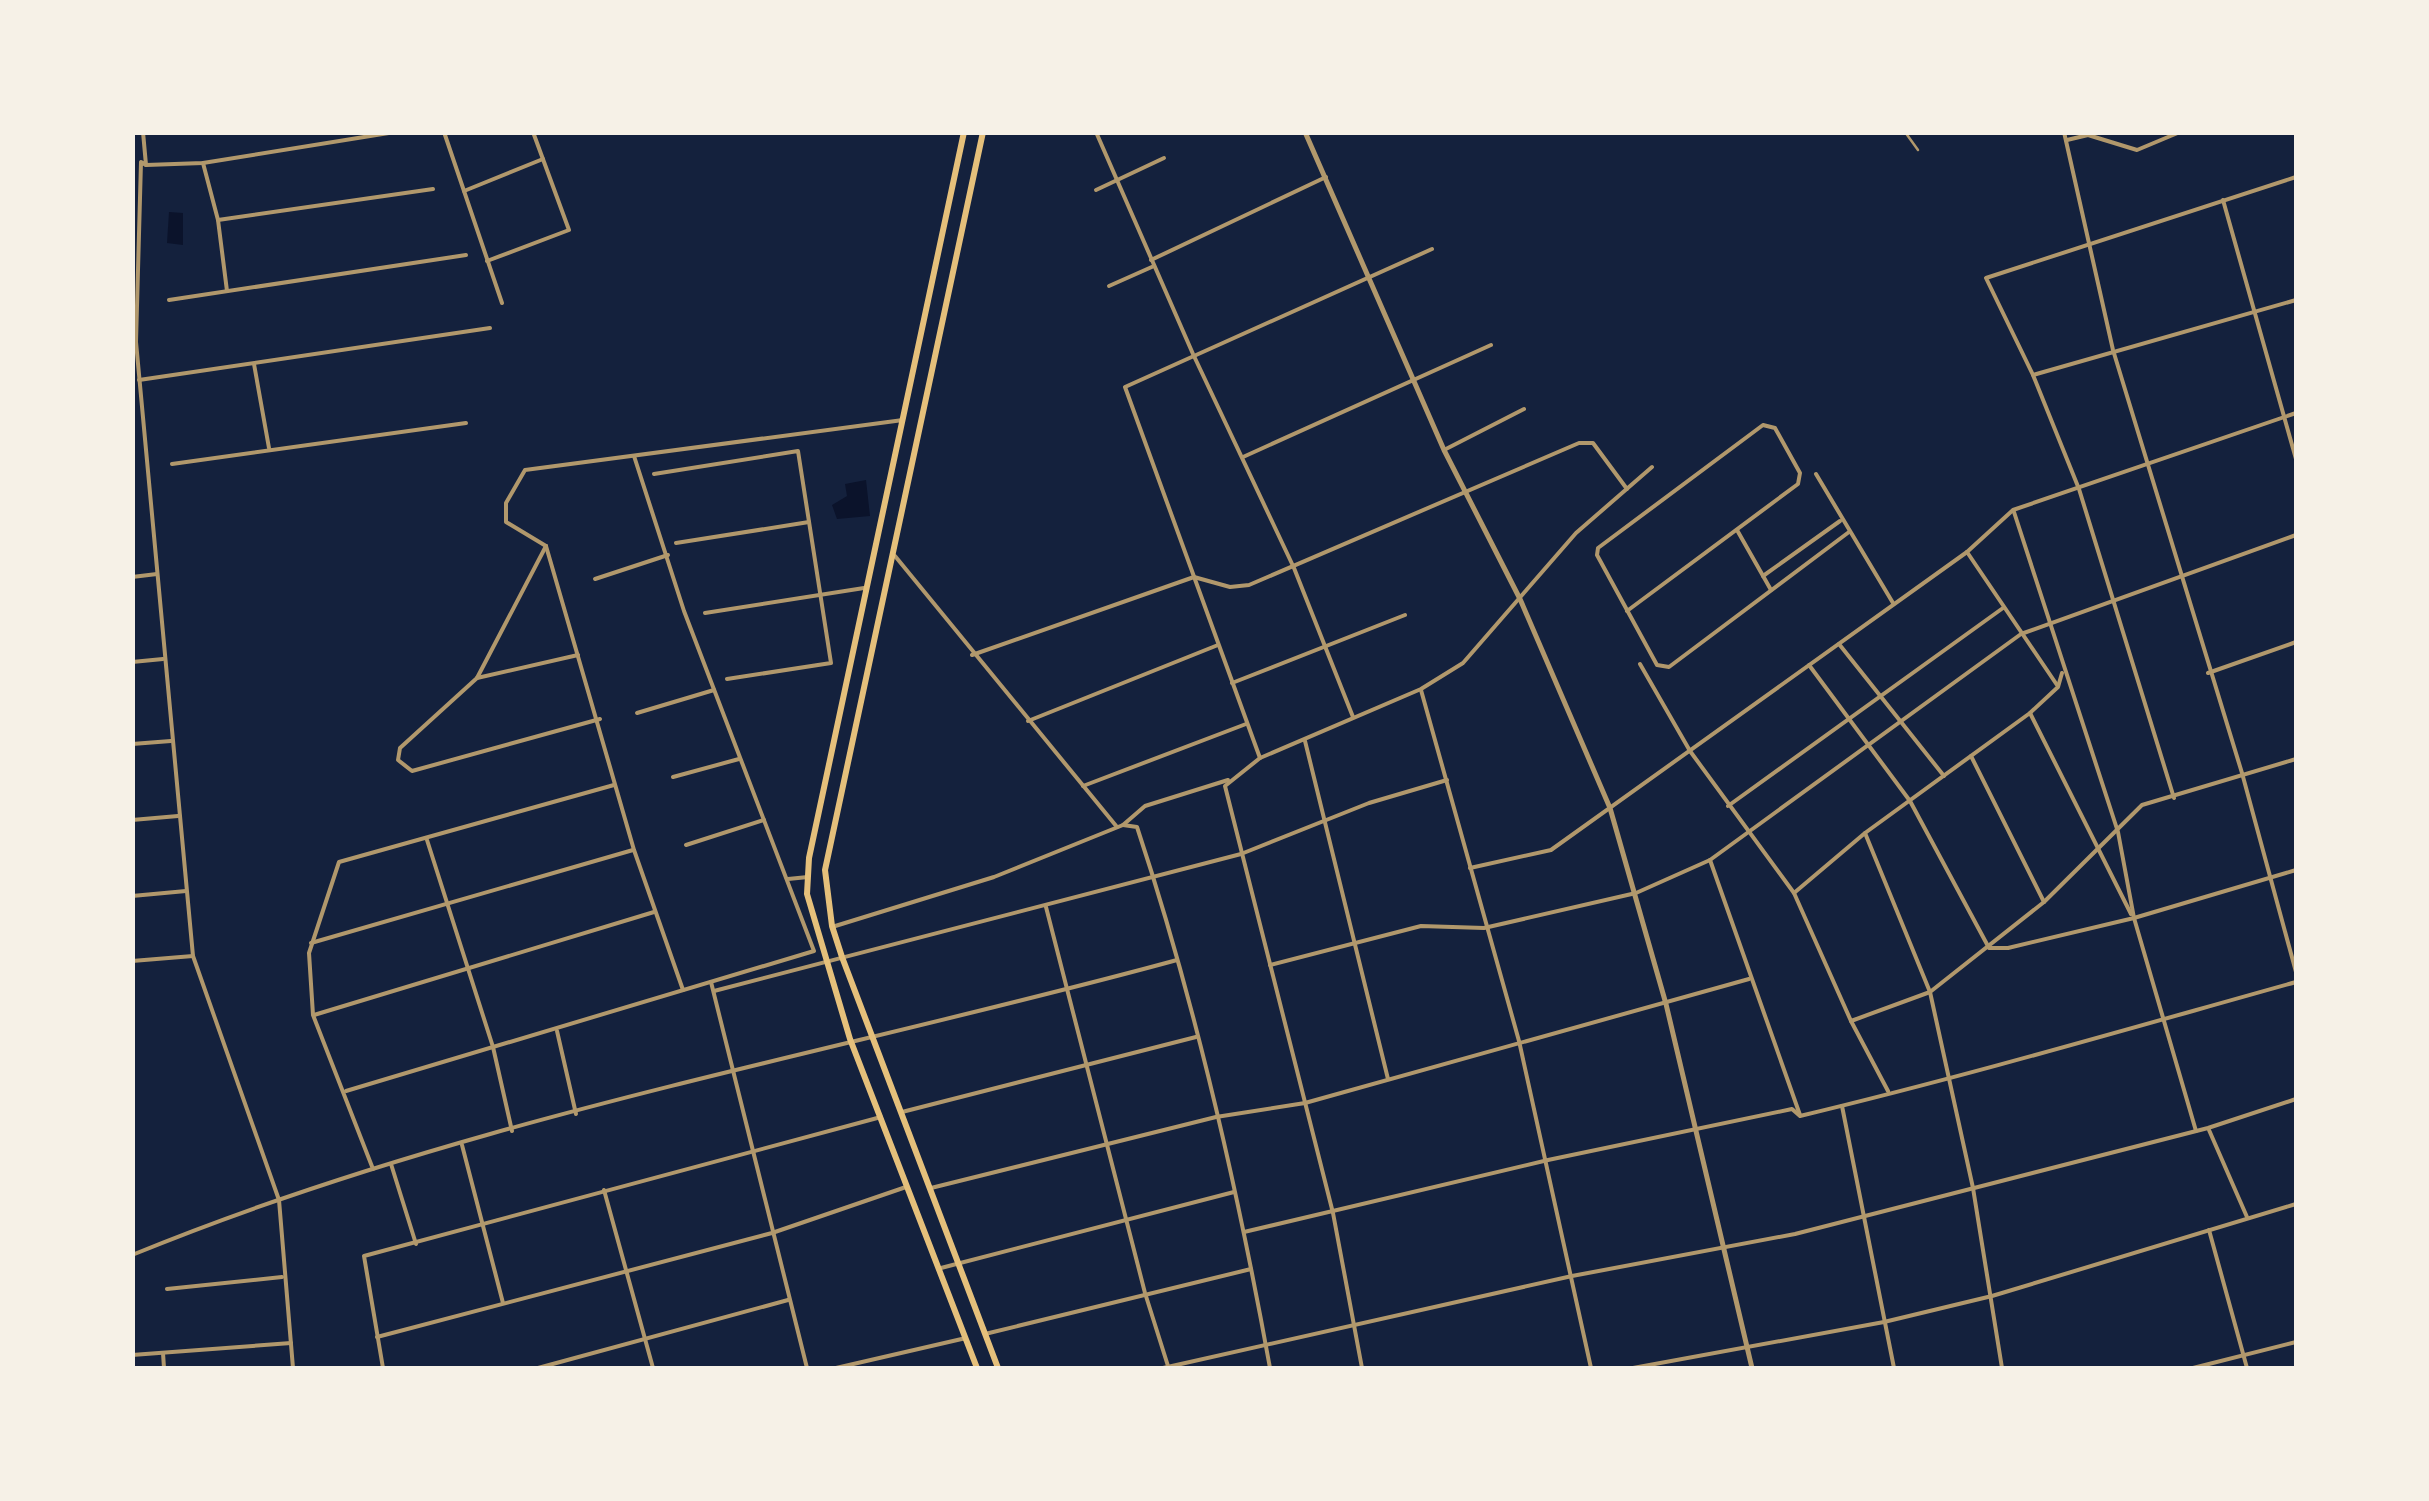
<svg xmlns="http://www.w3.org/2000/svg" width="2429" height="1501" font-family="'Libre Baskerville',serif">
<rect width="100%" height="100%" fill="#14213d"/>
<!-- water -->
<g fill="#0b132b">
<path d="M169,212l14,1v32l-16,-2z"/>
<path d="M866,480l4,36 -33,3 -5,-14 15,-9 -2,-12z"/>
</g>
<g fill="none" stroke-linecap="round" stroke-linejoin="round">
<!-- service -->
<path stroke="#b1986c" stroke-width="2.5" d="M1905,132l13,18"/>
<!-- minor -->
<g stroke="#b1986c" stroke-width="4">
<path d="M143,132l3,33 -5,-3 -5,180 57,614 86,244 14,168"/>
<path d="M444,132l58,171"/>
<path d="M1096,132l97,222 101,214 59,149"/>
<path d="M2064,132l49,218 129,423 54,199"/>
<path d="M2067,140l21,-5 49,15 43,-18"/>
<path d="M203,163l15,57 9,71"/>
<path d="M146,165l57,-2 192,-31"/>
<path d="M1096,190l68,-32"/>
<path d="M464,191l79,-32"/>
<path d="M2223,200l73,259"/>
<path d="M218,220l215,-31"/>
<path d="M1151,260l175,-83"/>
<path d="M487,261l82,-31 -36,-98"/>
<path d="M1109,286l45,-20"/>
<path d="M169,300l297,-45"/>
<path d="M254,364l15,84"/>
<path d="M2033,375l263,-75"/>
<path d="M139,380l351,-52"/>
<path d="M1444,450l80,-41"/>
<path d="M1243,457l248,-112"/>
<path d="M172,464l294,-41"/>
<path d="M654,474l144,-23 33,212 -104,16"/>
<path d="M1816,474l77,129"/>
<path d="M2014,512l104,320 16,86 62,213"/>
<path d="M1737,530l34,60"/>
<path d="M676,543l133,-21"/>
<path d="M546,546l-40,-24v-19l19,-33 378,-50"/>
<path d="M546,546l-69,132 -77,70 -2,12 14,11 188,-52"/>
<path d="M546,546l88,304 49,140"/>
<path d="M1967,552l90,133"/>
<path d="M895,556l222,271"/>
<path d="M1763,576l77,-55"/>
<path d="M132,577l25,-3"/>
<path d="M595,579l73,-24"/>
<path d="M1627,611l171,-127 2,-11 -25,-45 -12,-3 -165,123 -1,7 60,110 12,2 180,-135"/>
<path d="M705,613l159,-25"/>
<path d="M1839,644l105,132"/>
<path d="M972,655l222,-78 36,10 19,-2 330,-142h14l34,46"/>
<path d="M132,662l31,-3"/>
<path d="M1640,664l50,87 104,142 57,128 37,70"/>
<path d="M1809,665l101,136 79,147h19l126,-30 162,-48"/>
<path d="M2208,673l88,-31"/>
<path d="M477,678l101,-23"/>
<path d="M1232,683l173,-68"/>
<path d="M1421,690l98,351 72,327"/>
<path d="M637,713l77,-23"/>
<path d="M2030,713l101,201"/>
<path d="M1028,721l190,-76"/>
<path d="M1305,741l83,338"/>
<path d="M132,744l39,-3"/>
<path d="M1971,756l73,146"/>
<path d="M1260,758l-135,-371 307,-138"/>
<path d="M673,777l66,-18"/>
<path d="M1083,786l163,-62"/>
<path d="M2174,798l-95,-309 -46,-114 -47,-97 310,-101"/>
<path d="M1728,806l275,-198"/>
<path d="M132,820l46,-4"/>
<path d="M1123,825l14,2c58,175 100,359 133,541"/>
<path d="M1865,833l65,159 43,196 29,180"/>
<path d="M427,840l66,207 19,84"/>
<path d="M686,845l78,-25"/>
<path d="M1710,860l90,255"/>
<path d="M1470,868l81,-18 416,-298 46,-42 283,-97"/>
<path d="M788,879l20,-2"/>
<path d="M1794,893l71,-60 165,-120 28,-26 4,-14"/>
<path d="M132,896l54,-5"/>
<path d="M1046,907l99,386 23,73"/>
<path d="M832,927l162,-50 129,-52 22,-19 83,-26"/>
<path d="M311,943l322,-93"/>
<path d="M132,961l61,-5"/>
<path d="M1270,965l151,-39 63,2 152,-35 74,-33 311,-226 275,-99"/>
<path d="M711,982l96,386"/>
<path d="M714,991l527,-137 128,-51 78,-23"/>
<path d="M314,1015l340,-103"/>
<path d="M1851,1021l79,-29 114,-90 98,-97 154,-46"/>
<path d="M557,1031l19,83"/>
<path d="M346,1091l468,-140 -130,-340 -50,-155"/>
<path d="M1842,1106l52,262"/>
<path d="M902,1112l294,-75"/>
<path d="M2209,1130l38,87"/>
<path d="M462,1145l41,158"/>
<path d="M391,1164l25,80"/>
<path d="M373,1169l-60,-154 -4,-62 30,-91 275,-77"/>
<path d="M931,1188l285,-71 89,-14 444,-124"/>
<path d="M604,1190l49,178"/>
<path d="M2209,1230l38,138"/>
<path d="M1244,1232l304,-72 244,-51 8,7c167,-40 331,-88 496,-134"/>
<path d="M132,1255c336,-138 697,-200 1045,-295"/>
<path d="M941,1268l293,-76"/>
<path d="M167,1289l115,-12"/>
<path d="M985,1334l266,-65"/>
<path d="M377,1337l395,-104 134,-46"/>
<path d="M163,1353l1,15"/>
<path d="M132,1355l159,-12"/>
<path d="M383,1368l-19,-112 517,-139"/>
<path d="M538,1368l250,-68"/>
<path d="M836,1368l130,-30"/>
<path d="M1163,1368l409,-92 223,-42 413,-106 88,-29"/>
<path d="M1362,1368l-29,-155 -108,-427 35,-28 161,-69 42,-26 113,-130 76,-66"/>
<path d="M1633,1368l251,-46 108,-26 304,-92"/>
<path d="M2193,1368l103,-26"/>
</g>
<!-- tertiary -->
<path stroke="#b1986c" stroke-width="5" d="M1305,132l139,318 76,149 90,209 56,196 86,364"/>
<!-- secondary -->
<g stroke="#e5c07b" stroke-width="6">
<path d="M964,132l-155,726 -2,36 43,145 127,329"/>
<path d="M983,132l-158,738 7,56 10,31 156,411"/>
</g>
</g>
<!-- border -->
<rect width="2429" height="1501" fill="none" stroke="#f6f1e7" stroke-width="270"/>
</svg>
